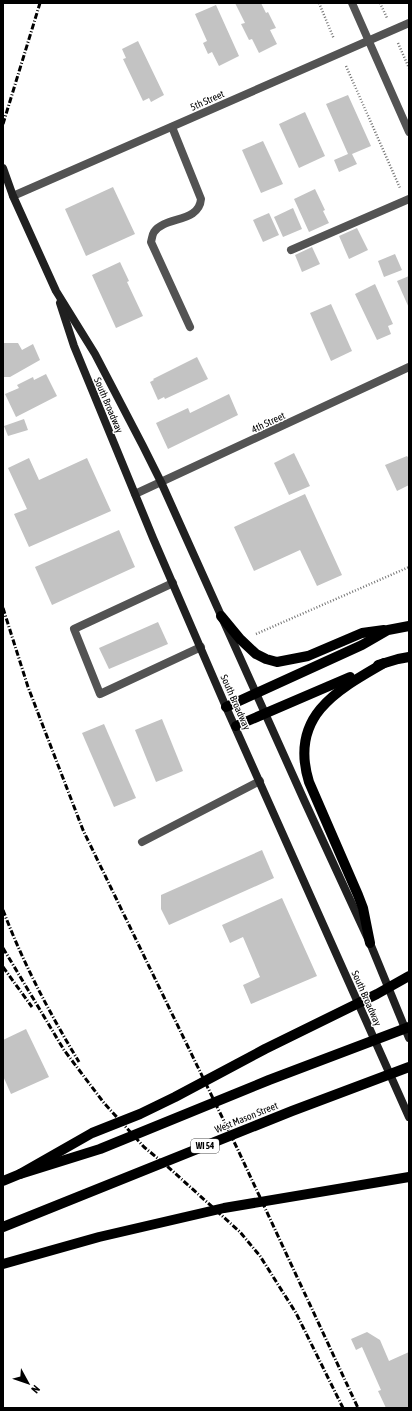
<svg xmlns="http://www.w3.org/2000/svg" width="412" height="1411" font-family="'Asap Condensed',sans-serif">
<rect width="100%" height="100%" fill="#fff"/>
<!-- building -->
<g fill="#c3c3c3">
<path d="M235,3h26l5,10 2,-1 8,16 -6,2 7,14 -18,9 -7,-14 -3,1 -8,-16 4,-1z"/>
<path d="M216,5l23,51 -20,10 -7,-14 -4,2 -5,-11 4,-2 -12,-27z"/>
<path d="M138,41l26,54 -13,7 -2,-4 -6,3 -20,-42 3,-1 -4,-9z"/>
<path d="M348,95l23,51 -19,8 5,10 -18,8 -5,-12 14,-6 -22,-50z"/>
<path d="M305,112l20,44 -26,12 -20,-44z"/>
<path d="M263,141l20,43 -22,9 -19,-43z"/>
<path d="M113,187l22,47 -49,22 -21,-47z"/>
<path d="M315,189l10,21 -2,1 6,12 -20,9 -15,-33z"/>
<path d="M293,208l9,21 -19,8 -9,-20z"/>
<path d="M269,213l10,22 -16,7 -10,-22z"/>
<path d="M357,228l11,22 -19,9 -10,-23z"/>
<path d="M312,247l8,17 -18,8 -7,-17z"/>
<path d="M395,254l7,16 -18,7 -6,-16z"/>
<path d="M120,262l9,19 -2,1 16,34 -27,12 -24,-53z"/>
<path d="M409,276v32l-12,-27z"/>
<path d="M375,284l18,40 -5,2 3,8 -14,6 -22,-46z"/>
<path d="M331,304l21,47 -21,10 -21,-48z"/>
<path d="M3,343h15l4,7 11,-6 7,16 -30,17h-7z"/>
<path d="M197,357l11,22 -43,20 -1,-2 -6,3 -8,-18 4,-2 -1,-1z"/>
<path d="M46,374l11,22 -41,21 -11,-23 14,-6 -2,-3 16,-8 1,3z"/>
<path d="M229,394l9,21 -70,34 -12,-26 32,-15 2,5z"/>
<path d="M24,419l4,11 -20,6 -4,-10z"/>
<path d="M294,453l16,33 -21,9 -15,-32z"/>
<path d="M407,456l2,3v26l-12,6 -12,-26z"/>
<path d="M29,458l10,22 48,-22 24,53 -82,36 -15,-33 13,-5 -19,-41z"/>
<path d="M305,494l37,81 -25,11 -17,-36 -46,21 -20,-44z"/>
<path d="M119,530l16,37 -83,38 -17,-38z"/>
<path d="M158,622l10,22 -59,25 -10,-21z"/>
<path d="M162,719l21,52 -27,11 -21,-52z"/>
<path d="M104,724l32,74 -22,9 -32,-74z"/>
<path d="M262,850l12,28 -105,47 -8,-16v-14z"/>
<path d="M282,898l35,78 -66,28 -8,-19 17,-8 -17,-40 -13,6 -8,-18z"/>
<path d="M26,1029l23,48 -38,17 -8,-18v-36z"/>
<path d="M367,1332l13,8 9,21 20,-9v56h-23l-8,-17 3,-1 -19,-43 -6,3 -5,-11z"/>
</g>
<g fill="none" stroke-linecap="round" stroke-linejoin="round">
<!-- path -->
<g stroke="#757575" stroke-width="2.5" stroke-dasharray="1 2" stroke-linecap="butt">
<path d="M319,3l15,36"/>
<path d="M380,3l7,15"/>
<path d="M398,43l11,25"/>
<path d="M346,66l54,122"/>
<path d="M256,634l153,-67"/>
</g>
<!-- lane -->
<g stroke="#535353" stroke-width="8">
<path d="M172,127l29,72c-2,24 -36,17 -47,33 -2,3 -2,7 -3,10l39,85"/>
<path d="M291,250l118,-51"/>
<path d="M173,583l-99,46 26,65 101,-47"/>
<path d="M142,842l118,-61"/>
</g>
<!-- street -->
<g stroke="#535353" stroke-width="8">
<path d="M352,3l57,129"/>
<path d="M13,196l396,-173"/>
<path d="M135,494l274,-127"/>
</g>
<!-- secondary -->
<g stroke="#202020" stroke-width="8">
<path d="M3,168l10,28 43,95 39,63 48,92 18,36 143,318 66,143 39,95"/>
<path d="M60,303l14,43 79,192 73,169 183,410"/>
</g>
<!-- primary -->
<g stroke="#000" stroke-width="10">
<path d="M221,616l19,23 16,15 10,5 11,3 31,-6 54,-23 22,-3"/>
<path d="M378,665l20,-6 11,-2"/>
<path d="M226,707l136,-62 26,-15 21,-4"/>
<path d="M236,726l114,-49"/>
<path d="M370,943l-7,-35 -5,-13 -49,-113c-20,-65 26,-91 75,-119"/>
<path d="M20,1174l72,-41 48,-19 35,-17 90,-48 112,-55 32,-18"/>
<path d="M3,1181l17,-7 80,-25 169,-69 140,-53"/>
<path d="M3,1227l289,-116 117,-44"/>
<path d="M3,1264l96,-27 125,-29 185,-31"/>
</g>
<!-- rail -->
<g stroke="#000" stroke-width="3" stroke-dasharray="6 2 1 2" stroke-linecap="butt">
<path d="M3,124l37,-121"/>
<path d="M3,608l25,79 55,143 155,320 120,258"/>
<path d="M3,910c20,53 47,104 76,152"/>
<path d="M3,948l61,102 40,53 40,44 23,19 73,66 20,24 36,57 47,95"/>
<path d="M3,967l29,40"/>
</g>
</g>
<g text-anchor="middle" stroke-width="3" stroke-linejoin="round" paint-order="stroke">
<!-- shield labels -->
<rect fill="#fff" stroke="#4c4c4c" stroke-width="1" x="191" y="1139" width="28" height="14" rx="3"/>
<g font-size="9" font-weight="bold" fill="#000">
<text x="205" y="1149">WI 54</text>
</g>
<!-- street labels -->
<g font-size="10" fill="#000" stroke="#fff">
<text transform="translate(207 100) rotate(-24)" y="4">5th Street</text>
<text transform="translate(109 405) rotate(67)" y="4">South Broadway</text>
<text transform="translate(268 422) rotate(-25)" y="4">4th Street</text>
<text transform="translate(236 702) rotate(66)" y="4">South Broadway</text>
<text transform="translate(367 998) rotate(66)" y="4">South Broadway</text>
<text transform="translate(246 1117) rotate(-22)" y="4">West Mason Street</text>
</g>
</g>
<!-- border -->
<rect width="412" height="1411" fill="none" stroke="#000000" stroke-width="8"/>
<!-- north arrow -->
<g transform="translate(28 1383) rotate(130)" stroke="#ffffff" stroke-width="3" paint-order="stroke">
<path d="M0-3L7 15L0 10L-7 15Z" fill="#000000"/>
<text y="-6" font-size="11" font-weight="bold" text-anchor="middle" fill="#000000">N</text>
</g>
</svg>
